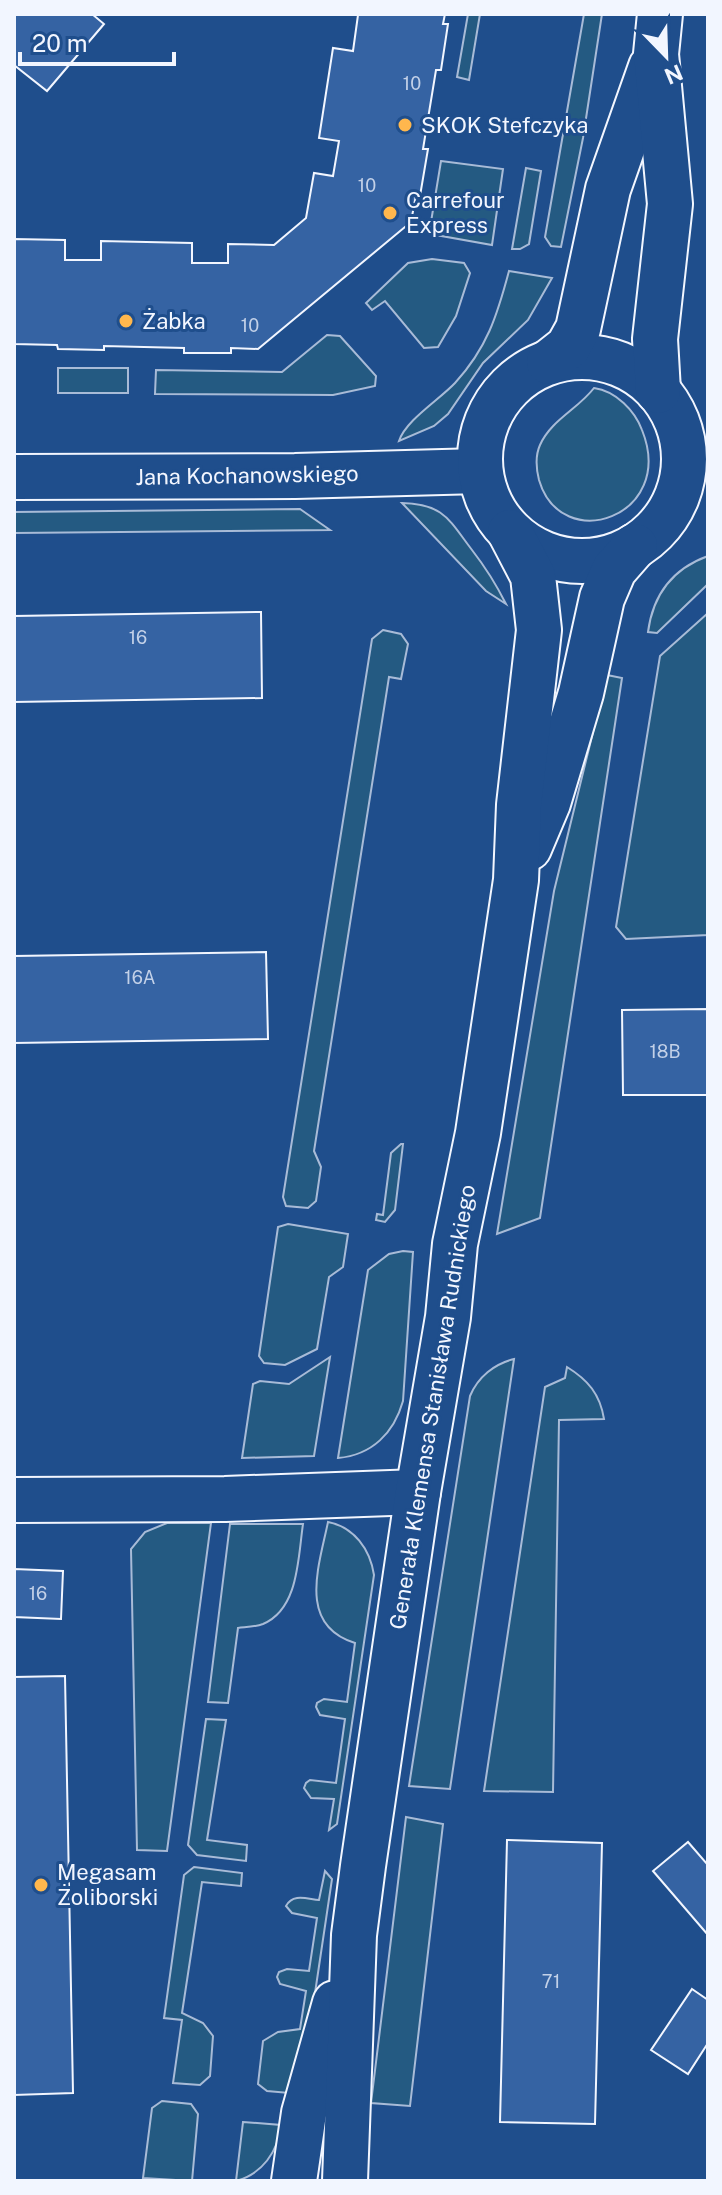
<svg xmlns="http://www.w3.org/2000/svg" width="722" height="2195" font-family="'Public Sans',sans-serif">
<rect width="100%" height="100%" fill="#1f4e8c"/>
<!-- green -->
<g fill="#245a82" stroke="#a8bbd7" stroke-width="2">
<path d="M468,14h12l-11,66 -12,-3z"/>
<path d="M584,14h18l-19,124 -22,109 -10,-1 -6,-9z"/>
<path d="M441,161l62,8 -11,76 -56,-10 -6,-7z"/>
<path d="M526,168l15,3 -12,73 -9,5h-8z"/>
<path d="M432,259l32,4 6,10 -14,43 -18,31 -14,1 -39,-47 -13,9 -6,-7 42,-40z"/>
<path d="M509,271l43,7 -24,42 -45,43 -35,51 -14,12 -35,15c7,-21 40,-41 56,-58 32,-35 42,-67 54,-112z"/>
<path d="M327,335l13,1 36,40 -1,10 -42,9 -178,-1 1,-24 126,2z"/>
<rect x="58" y="368" width="70" height="25"/>
<path d="M594,388c22,3 41,23 48,42 35,87 -81,126 -103,50 -3,-12 -4,-24 1,-35 11,-25 38,-36 54,-57z"/>
<path d="M402,503c42,1 47,17 70,47 14,18 24,34 34,54l-20,-13z"/>
<path d="M300,509l30,21 -316,3v-21z"/>
<path d="M708,556v28l-51,49 -9,-1c5,-38 24,-63 60,-76z"/>
<path d="M708,613v322l-82,4 -10,-12 44,-271z"/>
<path d="M383,630l18,4 7,10 -7,35 -12,-2 -75,474 7,16 -5,34 -8,7 -22,-2 -3,-9 89,-558z"/>
<path d="M607,675l15,3 -82,540 -43,16 57,-343z"/>
<path d="M401,1144h2l-8,66 -10,12 -9,-2 1,-6 6,1 8,-62z"/>
<path d="M288,1224l60,10 -5,33 -14,10 -12,72 -32,16 -21,-2 -5,-7 19,-129z"/>
<path d="M403,1251l10,1 -10,149c-9,32 -31,54 -65,57l30,-188 21,-16z"/>
<path d="M330,1357l-16,99 -72,2 11,-74 7,-3 29,3z"/>
<path d="M514,1359l-64,430 -41,-3 61,-390c8,-19 24,-32 44,-37z"/>
<path d="M567,1367c21,13 33,27 37,52l-45,1 -6,372 -69,-1 61,-404 20,-9z"/>
<path d="M328,1522c26,5 42,27 46,53l-37,249 -8,6 5,-31 -23,-1 -7,-10 2,-5 4,-3 26,3 9,-64 -25,-4 -4,-8 1,-4 7,-4 23,3 8,-59c-58,-18 -36,-77 -27,-121z"/>
<path d="M167,1523h44l-44,328 -30,-1 -6,-301 14,-17z"/>
<path d="M230,1524h73c-5,33 -4,85 -40,100 -8,3 -17,3 -25,4l-10,75 -20,-1z"/>
<path d="M206,1719l20,1 -19,120 40,5 -1,16 -49,-6 -9,-10z"/>
<path d="M406,1817l37,7 -33,282 -39,-3z"/>
<path d="M194,1867l48,6 -1,13 -39,-4 -20,131 21,10 10,13 -3,40 -10,9 -27,-2 9,-63 -18,-2 20,-143z"/>
<path d="M325,1871l7,8 -17,114 -26,100 -22,-2 -9,-7 5,-43 15,-9 22,-3 6,-38 -26,-7 -3,-7 2,-5 8,-3 22,2 8,-53 -25,-5 -6,-7c7,-13 21,-7 33,-6z"/>
<path d="M162,2101l29,3 7,10 -6,67 -49,-3 9,-70z"/>
<path d="M243,2122l38,3c-3,27 -19,49 -45,56z"/>
</g>
<!-- building -->
<g fill="#3563a3" stroke="#f2f6ff" stroke-width="2">
<path d="M14,14h78l12,10 -57,67 -33,-26z"/>
<path d="M351,14h94l-2,10h5l-7,46h-5l-13,79h5l-8,47 -4,-1 -5,27 -153,127 -27,-1v5h-47v-5l-80,-2v4l-46,-1 -1,-4 -43,-1v-105l51,1v20h36v-19l91,2v20h36v-19l46,1 32,-27 8,-45 19,3 6,-35 -20,-3 14,-90 20,3 5,-36z"/>
<path d="M261,612l1,86 -248,4v-86z"/>
<path d="M266,952l2,87 -254,4v-87z"/>
<path d="M708,1009v86h-85l-1,-85z"/>
<path d="M14,1569l49,2 -2,48 -47,-2z"/>
<path d="M65,1676l8,417 -59,2v-418z"/>
<path d="M507,1840l95,3 -7,281 -95,-2z"/>
<path d="M688,1842l20,23v70l-55,-64z"/>
<path d="M692,1989l16,11v43l-20,31 -37,-24z"/>
</g>
<g fill="none" stroke-linecap="round" stroke-linejoin="round">
<defs>
<g id="street">
<path d="M14,477l281,-1 185,-5"/>
<path d="M14,1500l211,-1 193,-7"/>
</g>
<g id="secondary">
<circle cx="582" cy="459" r="102"/>
<path d="M549,362l19,-15 10,-18 30,-140 43,-122"/>
<path d="M658,391l-3,-52 15,-135 -14,-150 4,-40"/>
<path d="M529,848l19,-45 33,-110 21,-95 12,-28 21,-24"/>
<path d="M294,2181l10,-68 31,-110"/>
<path d="M345,2181l9,-246 9,-69 55,-374 30,-175 7,-73 23,-111 38,-253 3,-75 20,-175 -6,-54 -23,-44"/>
</g>
</defs>
<!-- street casing -->
<use href="#street" stroke="#f2f6ff" stroke-width="48"/>
<!-- secondary casing -->
<use href="#secondary" stroke="#f2f6ff" stroke-width="48"/>
<!-- street -->
<use href="#street" stroke="#1f4e8c" stroke-width="44"/>
<!-- secondary -->
<use href="#secondary" stroke="#1f4e8c" stroke-width="44"/>
</g>
<!-- markers -->
<g fill="#ffb74d" stroke="#1f4e8c" stroke-width="3">
<circle cx="405" cy="125" r="8"/>
<circle cx="390" cy="213" r="8"/>
<circle cx="126" cy="321" r="8"/>
<circle cx="41" cy="1885" r="8"/>
</g>
<g text-anchor="middle" stroke-width="6" stroke-linejoin="round" paint-order="stroke">
<!-- number labels -->
<g font-size="18" fill="#c3d1e8">
<text x="412" y="90">10</text>
<text x="367" y="192">10</text>
<text x="250" y="332">10</text>
<text x="138" y="644">16</text>
<text x="140" y="984">16A</text>
<text x="665" y="1058">18B</text>
<text x="38" y="1600">16</text>
<text x="551" y="1988">71</text>
</g>
<!-- poi labels -->
<g font-size="22" fill="#f2f6ff" stroke="#1f4e8c" text-anchor="start">
<text x="421" y="133">SKOK Stefczyka</text>
<text x="406" y="208">Carrefour<tspan x="406" dy="25">Express</tspan></text>
<text x="142" y="329">Żabka</text>
<text x="57" y="1880">Megasam<tspan x="57" dy="25">Żoliborski</tspan></text>
</g>
<!-- street labels -->
<g font-size="22" fill="#f2f6ff" stroke="#1f4e8c">
<text transform="translate(247 475) rotate(-1)" y="8">Jana Kochanowskiego</text>
<text transform="translate(432 1407) rotate(-81)" y="8">Generała Klemensa Stanisława Rudnickiego</text>
</g>
</g>
<!-- border -->
<rect width="722" height="2195" fill="none" stroke="#f2f6ff" stroke-width="32"/>
<!-- north arrow -->
<g transform="translate(666 56) rotate(157)" stroke="#1f4e8c" stroke-width="6" paint-order="stroke">
<path d="M0-6L14 30L0 20L-14 30Z" fill="#f2f6ff"/>
<text y="-12" font-size="22" font-weight="bold" text-anchor="middle" fill="#f2f6ff">N</text>
</g>
<!-- scale -->
<path d="M20 52v12h154v-12" fill="none" stroke="#f2f6ff" stroke-width="4"/>
<text x="32" y="52" font-size="24" fill="#f2f6ff" stroke="#1f4e8c" stroke-width="6" paint-order="stroke">20 m</text>
</svg>
